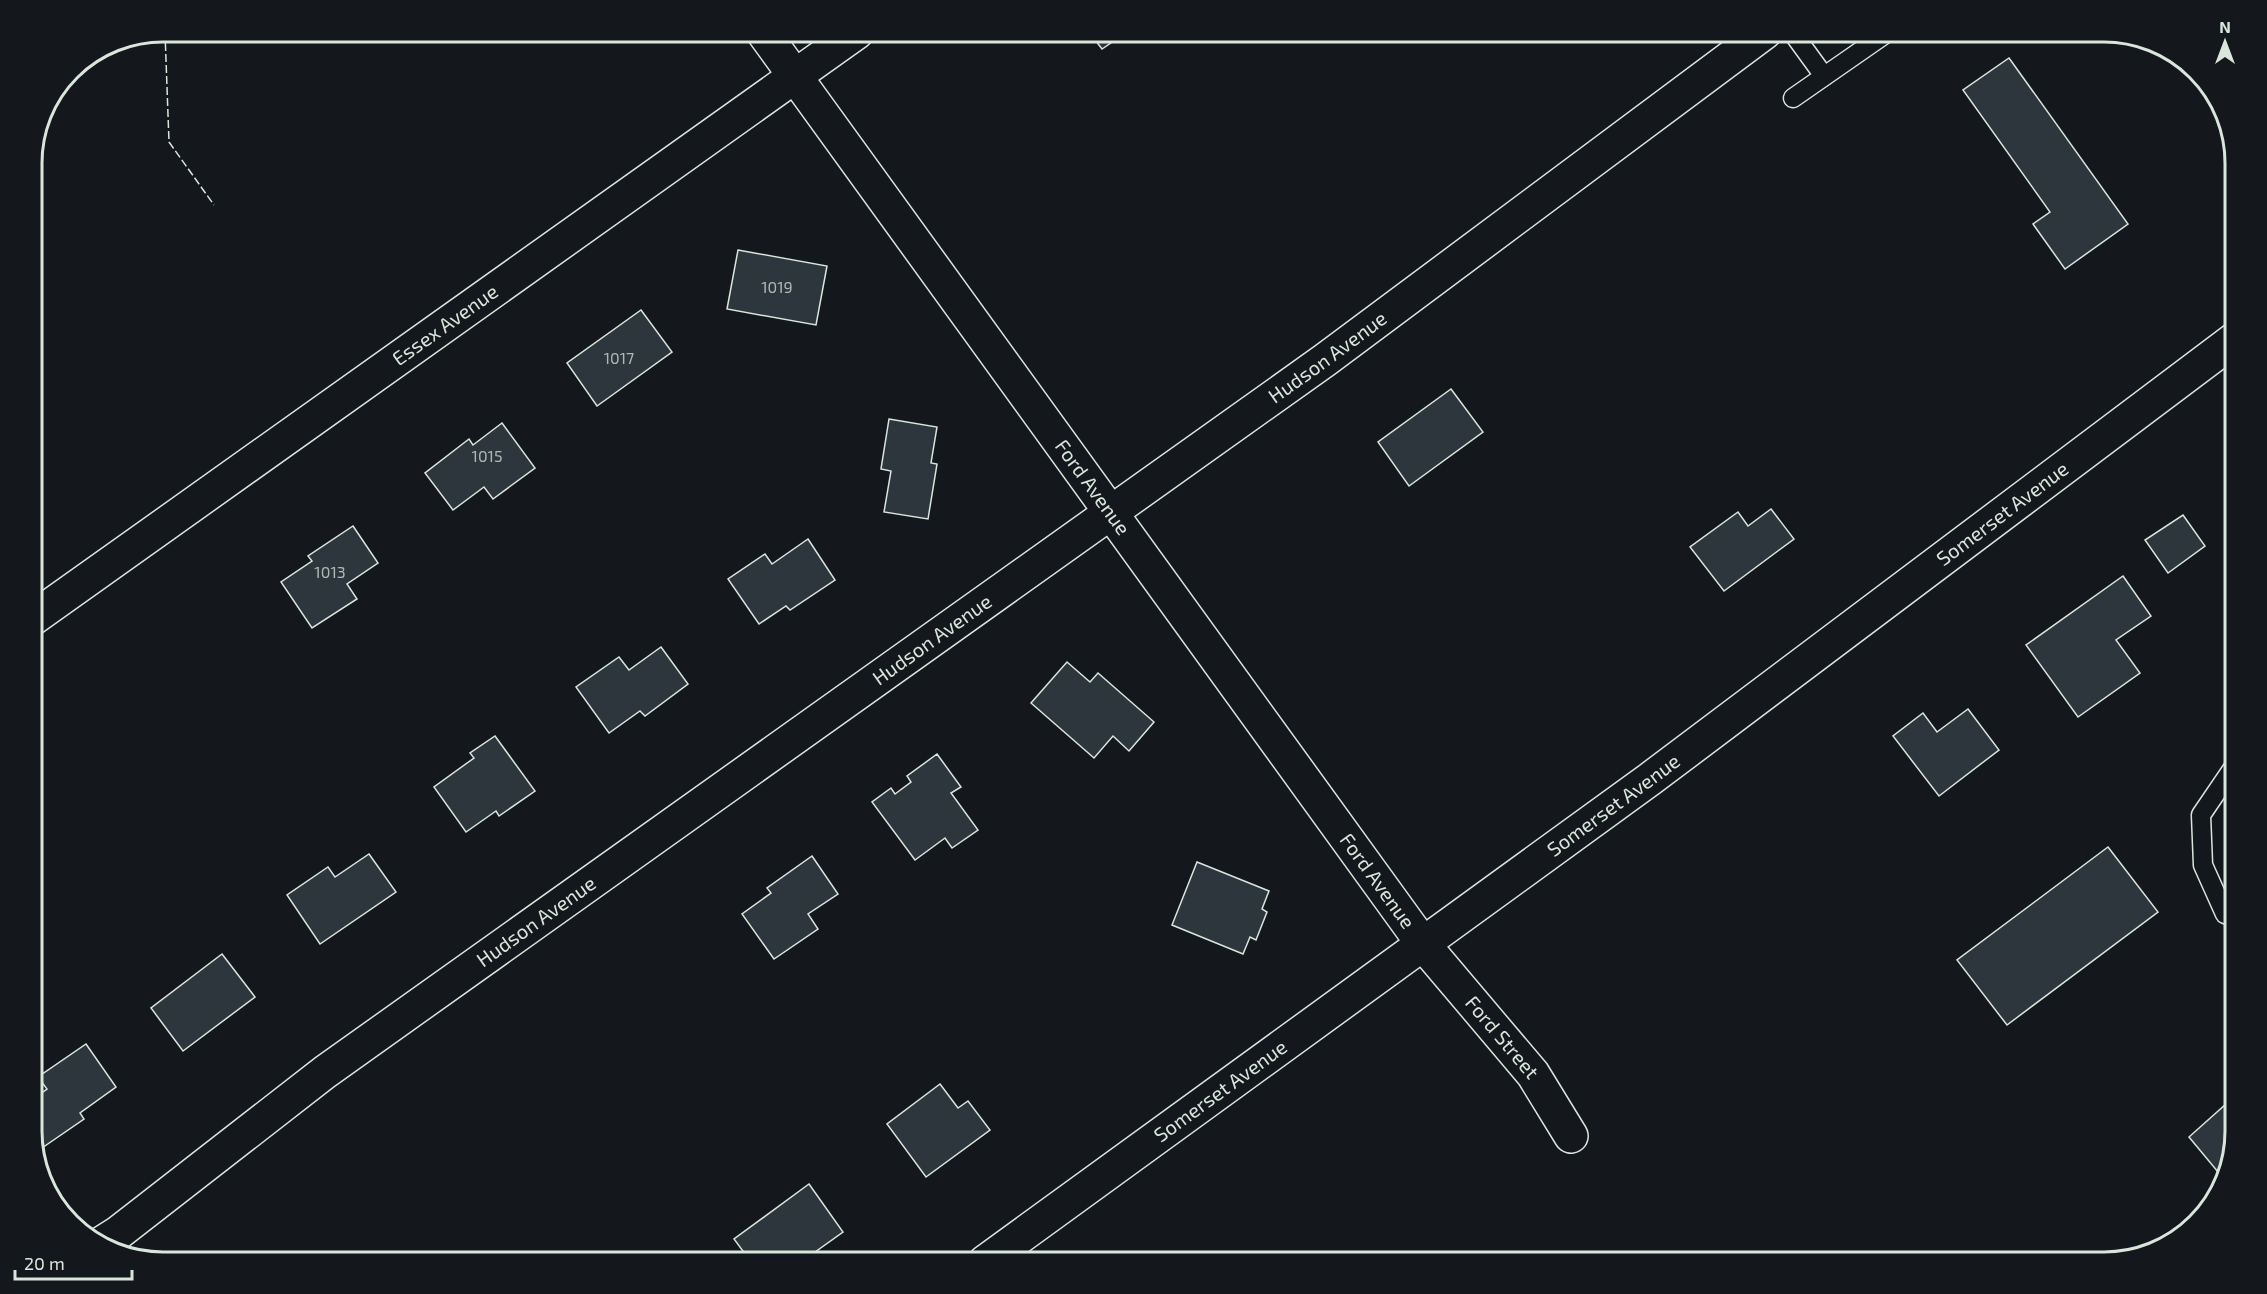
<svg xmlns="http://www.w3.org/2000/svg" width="2267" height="1294" font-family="'Exo 2',sans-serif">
<rect width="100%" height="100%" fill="#14181c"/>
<!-- building -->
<g fill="#2c363c" stroke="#d8e6dc" stroke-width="1.5">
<path d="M186,32h139v1l-59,6 -1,-7 -78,8z"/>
<path d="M1089,32h38l-25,17z"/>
<path d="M2009,58l119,166 -63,45 -32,-45 17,-12 -87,-122z"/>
<path d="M738,250l89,16 -11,59 -89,-16z"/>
<path d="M641,310l31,42 -75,54 -30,-43z"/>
<path d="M1451,389l32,43 -74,54 -31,-44z"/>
<path d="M889,419l48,8 -6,36 6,1 -9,55 -44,-7 7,-41 -10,-2z"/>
<path d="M502,423l33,45 -42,31 -9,-12 -31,23 -28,-37 44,-34 4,6z"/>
<path d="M1771,509l23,30 -70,52 -34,-44 48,-35 10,14z"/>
<path d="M2183,515l22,31 -37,27 -23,-33z"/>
<path d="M353,526l25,37 -31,21 10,15 -45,29 -31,-46 31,-21 -4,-5z"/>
<path d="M808,539l27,41 -45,30 -4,-4 -27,18 -31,-45 37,-25 7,10z"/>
<path d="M2123,576l28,40 -35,24 24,33 -62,44 -52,-72z"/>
<path d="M661,647l27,37 -43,32 -5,-5 -31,22 -33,-46 43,-30 10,13z"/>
<path d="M1067,662l23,20 8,-9 56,49 -25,29 -16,-15 -19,22 -63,-55z"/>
<path d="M1968,709l31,41 -60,46 -46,-60 30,-23 14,19z"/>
<path d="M495,736l40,55 -36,25 -3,-5 -30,21 -32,-45 40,-29 -4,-5z"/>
<path d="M937,754l24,33 -10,6 27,37 -26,18 -7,-10 -30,22 -43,-58 19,-14 4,6 16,-12 -4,-6z"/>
<path d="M2108,847l50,65 -151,113 -50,-65z"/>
<path d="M369,854l27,38 -76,52 -33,-49 41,-28 7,10z"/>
<path d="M812,856l26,38 -30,20 10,15 -44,30 -32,-45 29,-21 -4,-5z"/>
<path d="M1197,862l72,29 -7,18 5,3 -11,28 -6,-3 -7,17 -71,-29z"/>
<path d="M222,954l33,43 -72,54 -32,-43z"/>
<path d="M86,1044l30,43 -36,26 4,6 -45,31 -7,-11v-39l15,-11 -9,-12z"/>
<path d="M940,1084l18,24 10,-7 22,29 -64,47 -39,-53z"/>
<path d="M2235,1096v35l-12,47 -34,-41z"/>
<path d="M809,1184l34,48 -42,30h-6l-3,-4 -7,4h-34l-17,-23z"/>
</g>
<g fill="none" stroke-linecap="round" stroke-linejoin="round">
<defs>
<g id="service">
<path d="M1792,32l32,44"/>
<path d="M1793,98l95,-66"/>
<path d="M2235,765l-34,50 2,50 22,49 10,4"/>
</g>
<g id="minor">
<path id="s1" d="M763,32l660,912 110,130 38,62"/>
<path id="s2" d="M32,619l825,-587"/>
<path id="s3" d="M99,1245l19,-12 207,-161 1000,-712 440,-328"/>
<path id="s4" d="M985,1262l665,-483 585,-440"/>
</g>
</defs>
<!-- service casing -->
<use href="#service" stroke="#d8e6dc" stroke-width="21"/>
<!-- minor casing -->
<use href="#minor" stroke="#d8e6dc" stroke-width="36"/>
<!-- service -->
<use href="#service" stroke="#14181c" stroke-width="18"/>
<!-- minor -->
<use href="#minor" stroke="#14181c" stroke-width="33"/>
<!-- fence -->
<path stroke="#d8e6dc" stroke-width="1.5" stroke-dasharray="8 3" stroke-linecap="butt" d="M165,32l4,110 45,63"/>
</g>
<g text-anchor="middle" stroke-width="4.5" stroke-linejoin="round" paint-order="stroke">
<!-- number labels -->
<g font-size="16" fill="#adbab4">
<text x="777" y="293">1019</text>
<text x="619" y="364">1017</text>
<text x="487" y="462">1015</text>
<text x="330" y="578">1013</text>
</g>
<!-- street labels -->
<g font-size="20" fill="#d8e6dc" stroke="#14181c">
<text dy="7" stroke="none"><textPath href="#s2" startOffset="507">Essex Avenue</textPath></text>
<text dy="7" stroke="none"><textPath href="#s3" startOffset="1516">Hudson Avenue</textPath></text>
<text dy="7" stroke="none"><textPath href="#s1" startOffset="562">Ford Avenue</textPath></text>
<text dy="7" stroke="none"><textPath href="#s4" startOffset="1263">Somerset Avenue</textPath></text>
<text dy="7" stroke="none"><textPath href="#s3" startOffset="1030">Hudson Avenue</textPath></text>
<text dy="7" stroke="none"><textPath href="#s4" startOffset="777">Somerset Avenue</textPath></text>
<text dy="7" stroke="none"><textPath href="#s1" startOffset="1048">Ford Avenue</textPath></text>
<text dy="7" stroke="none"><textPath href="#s3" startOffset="544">Hudson Avenue</textPath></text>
<text dy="7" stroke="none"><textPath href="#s1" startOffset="1248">Ford Street</textPath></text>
<text dy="7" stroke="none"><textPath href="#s4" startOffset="291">Somerset Avenue</textPath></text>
</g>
</g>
<!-- crop -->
<path d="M0 0H2267V1294H0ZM163 42H2104A121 121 0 0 1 2225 163V1131A121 121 0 0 1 2104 1252H163A121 121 0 0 1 42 1131V163A121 121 0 0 1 163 42Z" fill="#14181c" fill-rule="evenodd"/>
<path fill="none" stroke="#d8e6dc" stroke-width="3" d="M163 42H2104A121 121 0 0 1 2225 163V1131A121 121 0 0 1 2104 1252H163A121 121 0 0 1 42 1131V163A121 121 0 0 1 163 42Z"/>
<!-- north arrow -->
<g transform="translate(2225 42)" stroke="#14181c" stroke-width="4.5" paint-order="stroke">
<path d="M0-4.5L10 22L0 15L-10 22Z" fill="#d8e6dc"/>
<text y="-9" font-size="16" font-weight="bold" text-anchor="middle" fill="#d8e6dc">N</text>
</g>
<!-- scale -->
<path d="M15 1270v9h117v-9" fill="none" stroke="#d8e6dc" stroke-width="3"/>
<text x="24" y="1270" font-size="18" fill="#d8e6dc" stroke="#14181c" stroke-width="4.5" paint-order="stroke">20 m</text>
</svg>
